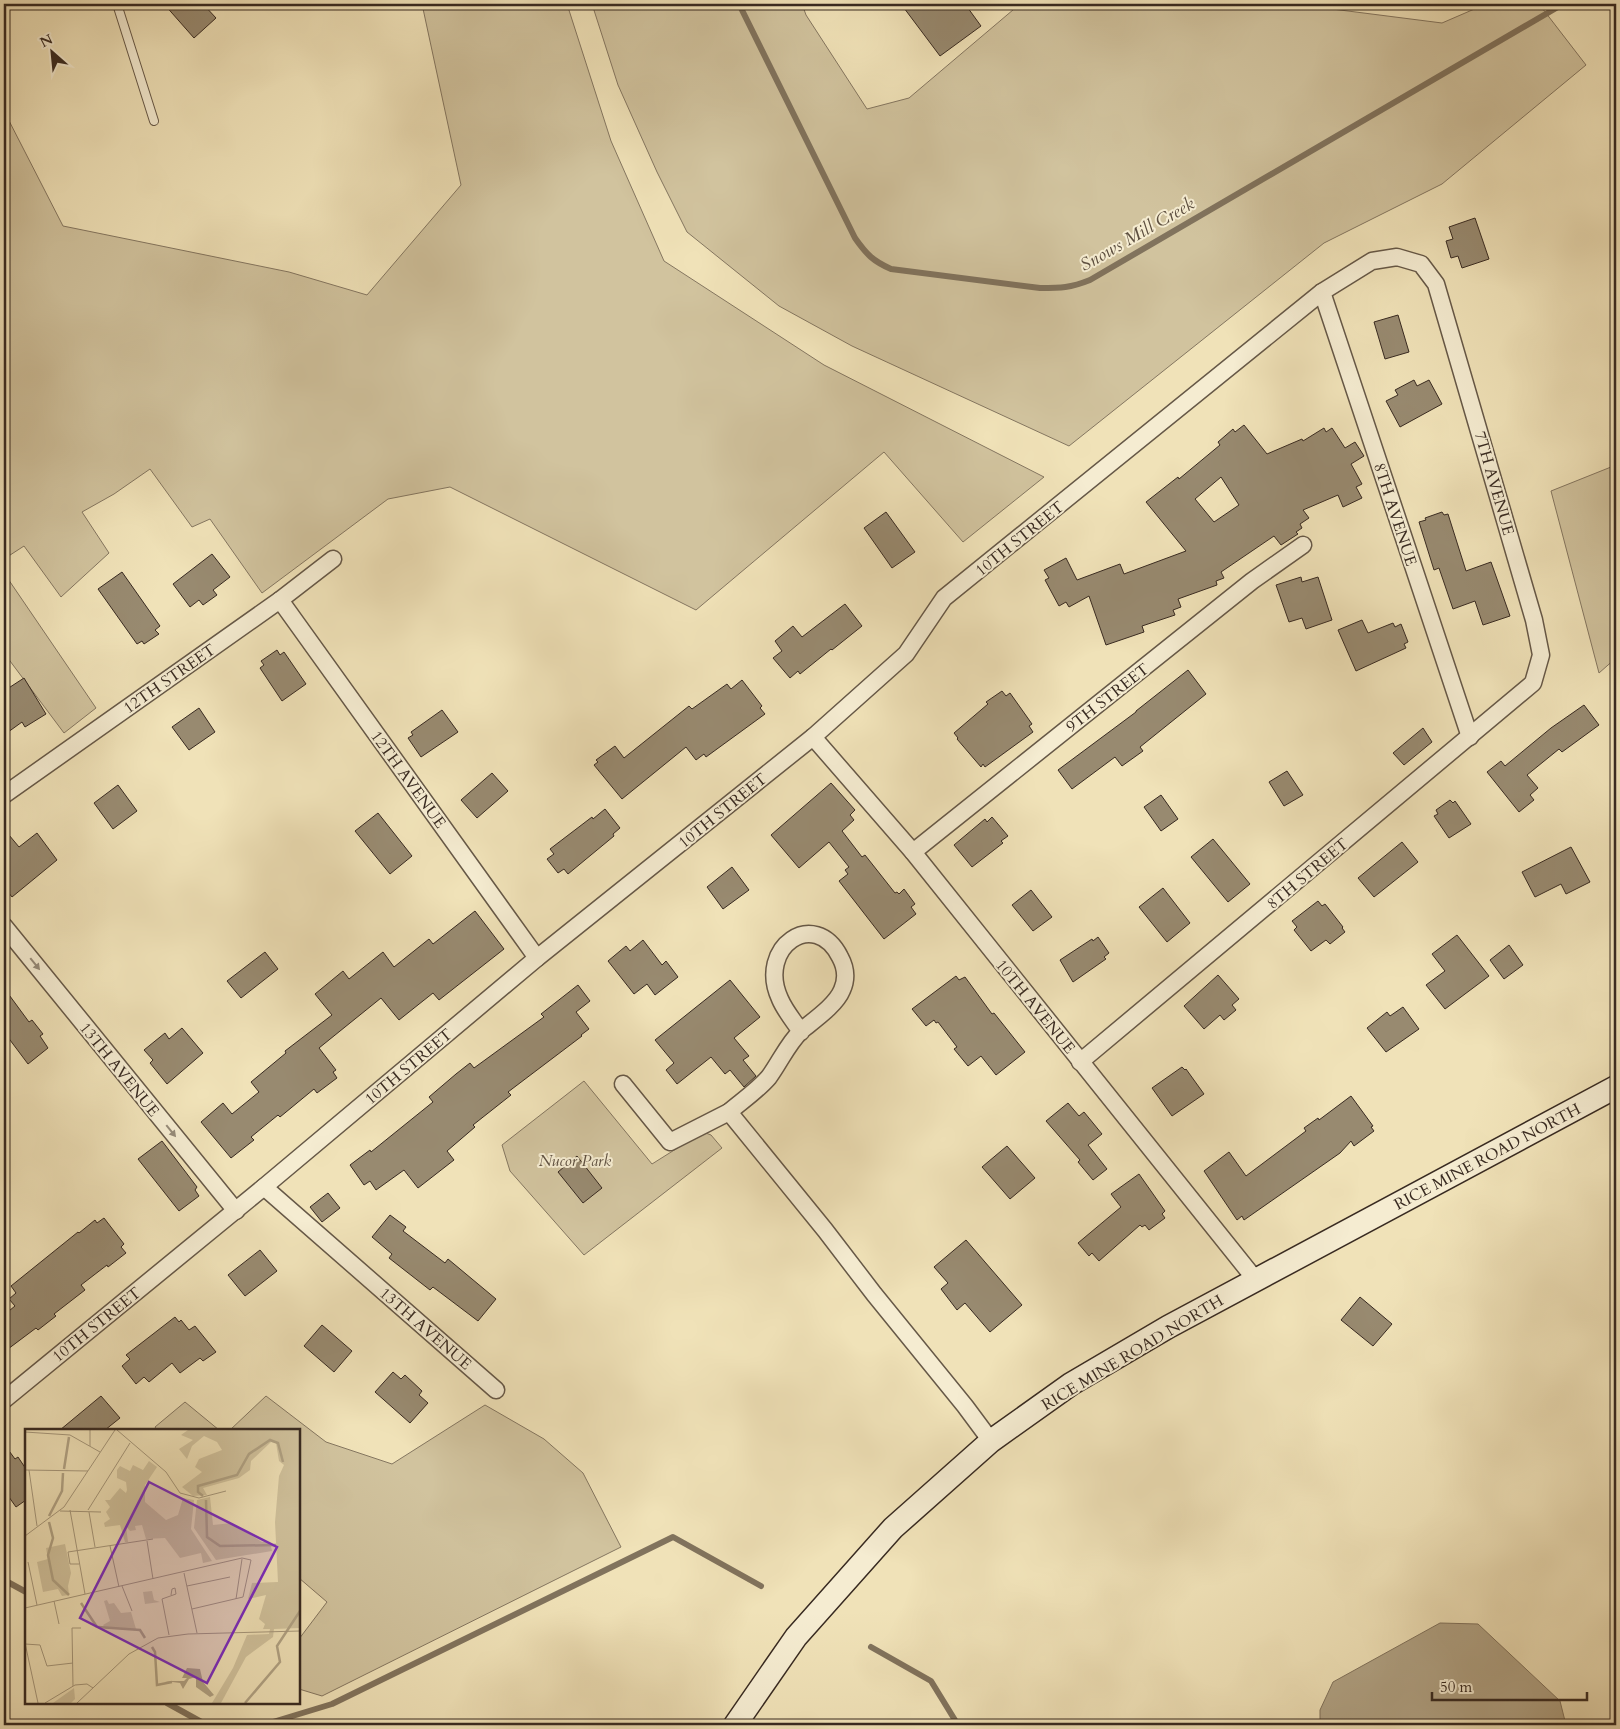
<svg xmlns="http://www.w3.org/2000/svg" width="1620" height="1729" font-family="Cardo,serif">
<rect width="100%" height="100%" fill="#f0e2b8"/>
<filter id="stains"><feTurbulence type="fractalNoise" baseFrequency=".004" numOctaves="4"/><feColorMatrix values="0 0 0 0 .2 0 0 0 0 .09 0 0 0 0 .02 0 0 0 .5 -.17"/></filter>
<radialGradient id="worn" r=".72"><stop offset=".6" stop-color="#630" stop-opacity="0"/><stop offset="1" stop-color="#630" stop-opacity=".3"/></radialGradient>
<!-- green -->
<g fill="#d1c39e" stroke="#847660">
<path d="M422,4h145l44,137 53,120 160,104 220,112 -81,65 -79,-90 -188,158 -246,-123 -62,12 -126,94 -52,-74 -18,8 -42,-58 -36,25 -32,18 27,41 -48,44 -37,-51 -20,13v-448l59,115 226,46 78,23 94,-110z"/>
<path d="M592,4h210l4,11 61,94 42,-11 111,-94h273l149,19 44,-19h53l47,61 -144,119 -118,59 -255,203 -217,-100 -73,-40 -92,-74 -30,-60 -39,-87z"/>
<path d="M1616,465v193l-17,15 -48,-182z"/>
<path d="M4,573l92,135 -32,25 -60,-80z"/>
<path d="M584,1081l68,83 51,-32 8,3 11,13 -138,107 -74,-84 -8,-26z"/>
<path d="M266,1396l60,46 66,22 93,-59 59,34 39,34 38,74 -299,149 -23,-7v-50l28,-37 -28,-24v-148h-69z"/>
<path d="M185,1402l34,28h-62l-2,-3z"/>
</g>
<!-- water -->
<path fill="#b1a385" stroke="#81735d" d="M1440,1623l38,1 82,77 6,24h-246v-15l13,-28z"/>
<g fill="none" stroke-linecap="round" stroke-linejoin="round">
<!-- stream -->
<g stroke="#81735d" stroke-width="6">
<path d="M739,4l116,234c12,17 18,23 36,31l149,19c21,0 30,0 50,-8l473,-276"/>
<path d="M4,1580l22,12"/>
<path d="M871,1647l60,34 27,44"/>
<path d="M167,1703l38,21 11,1"/>
<path d="M263,1725l69,-21 341,-167 88,49"/>
</g>
</g>
<!-- building -->
<g fill="#988a70" stroke="#382a21" fill-rule="evenodd">
<path d="M164,4h39l13,14 -22,20z"/>
<path d="M901,4h64l16,22 -41,30z"/>
<path d="M1475,218l14,41 -27,9 -4,-12 -7,2 -5,-17 7,-2 -4,-12z"/>
<path d="M1398,315l11,37 -24,7 -11,-37z"/>
<path d="M1414,380l3,6 12,-6 13,24 -42,23 -14,-26 12,-6 -3,-5z"/>
<path d="M1244,425l23,29 35,-15 1,2 21,-13 2,4 6,-4 13,20 10,-6 9,14 -13,8 11,20 -6,3 6,11 -19,9 -5,-12 -35,15 6,8 -9,6 2,4 -6,4 2,2 -17,11 -7,-9 -53,36 3,6 -8,3 1,4 -39,14 3,8 -8,3 2,5 -33,11 2,6 -38,13 -17,-49 -20,11 -3,-5 -7,4 -14,-26 4,-2 -5,-8 22,-12 11,22 43,-16 4,10 62,-23 -40,-49 32,-25 1,2 41,-34 -2,-3 15,-13 2,3zM1221,477l18,28 -25,17 -19,-23z"/>
<path d="M886,512l29,40 -23,16 -28,-40z"/>
<path d="M1442,512l2,3 4,-1 18,57 25,-9 19,54 -27,9 -8,-24 -22,8 -14,-41 -5,2 -15,-48 7,-2 -1,-2z"/>
<path d="M212,554l18,23 -17,13 4,5 -14,10 -4,-5 -9,7 -17,-23z"/>
<path d="M122,572l38,54 -5,4 4,4 -15,10 -2,-3 -5,3 -39,-55z"/>
<path d="M1301,577l1,5 16,-5 14,43 -26,9 -4,-11 -13,4 -13,-37z"/>
<path d="M845,604l17,22 -30,24 -1,-1 -31,25 -2,-3 -8,7 -17,-20 9,-7 -7,-10 18,-15 9,11z"/>
<path d="M1362,620l6,13 25,-10 2,4 6,-3 7,18 -4,2 2,4 -50,23 -18,-41z"/>
<path d="M277,650l3,5 4,-3 22,32 -24,17 -22,-33 4,-3 -3,-4z"/>
<path d="M1188,670l18,24 -66,53 3,4 -21,15 -7,-9 -43,32 -14,-19 78,-58v-1z"/>
<path d="M24,678l22,36 -21,13 -3,-5 -18,13v-44z"/>
<path d="M742,680l20,26 -2,2 5,6 -59,43 -2,-3 -8,6 -10,-13 -64,52 -28,-34 4,-3 -2,-2 19,-14 9,12 65,-52 3,3 35,-25 4,5z"/>
<path d="M1002,691l4,5 4,-3 22,31 -3,2 4,6 -48,35 -2,-3 -2,3 -24,-28 1,-1 -4,-5 34,-29 -2,-2z"/>
<path d="M1584,705l15,20 -37,27 -3,-3 -32,26 11,13 -8,7 4,5 -15,12 -32,-40 14,-11 4,5 46,-38z"/>
<path d="M199,708l16,24 -26,18 -17,-23z"/>
<path d="M442,710l16,22 -37,25 -13,-19 5,-3 -2,-3z"/>
<path d="M1423,728l9,14 -28,23 -11,-12z"/>
<path d="M1287,771l16,24 -19,11 -15,-24z"/>
<path d="M492,773l16,18 -31,27 -16,-18z"/>
<path d="M831,783l24,27 -5,5 4,5 -12,11 20,26 3,-2 30,38 2,-1 2,2 5,-5 11,15 -4,3 5,7 -32,25 -45,-58 9,-7 -3,-4 4,-3 -20,-25 -30,26 -28,-33z"/>
<path d="M118,785l19,26 -24,18 -19,-26z"/>
<path d="M1161,795l17,24 -17,12 -17,-24z"/>
<path d="M1450,800l3,3 2,-2 16,23 -22,14 -15,-22 4,-2 -2,-4z"/>
<path d="M605,809l15,19 -7,6 1,2 -46,38 -4,-5 -6,4 -11,-14 7,-5 -4,-5 42,-32 1,2z"/>
<path d="M378,813l34,43 -22,18 -35,-43z"/>
<path d="M992,817l16,19 -7,5 2,2 -31,24 -18,-22 31,-26 2,3z"/>
<path d="M4,829l15,18 18,-14 20,27 -45,37 -8,-10z"/>
<path d="M1213,839l37,45 -22,18 -37,-45z"/>
<path d="M1402,842l16,20 -44,35 -16,-19z"/>
<path d="M1571,847l19,35 -24,12 -5,-10 -26,13 -13,-25z"/>
<path d="M732,867l17,23 -26,19 -16,-22z"/>
<path d="M1163,888l27,35 -23,19 -28,-35z"/>
<path d="M1031,890l21,27 -19,14 -21,-26z"/>
<path d="M1318,901l4,5 3,-2 18,23 -1,1 3,4 -15,12 -4,-4 -15,11 -17,-21 3,-3 -5,-6z"/>
<path d="M475,911l29,38 -65,51 -6,-7 -34,27 -18,-22 -62,50 17,22 -3,2 4,6 -20,15 -3,-4 -34,28 -2,-2 -27,22 3,3 -23,18 -30,-36 22,-19 9,11 27,-22 -8,-10 35,-29 -1,-2 47,-36 -17,-21 28,-23 6,8 34,-27 11,15 35,-28 4,5z"/>
<path d="M1457,935l32,41 -44,33 -19,-24 19,-14 -13,-17z"/>
<path d="M1098,937l11,16 -5,4 2,2 -33,23 -13,-22 32,-21 1,2z"/>
<path d="M643,940l19,25 4,-4 12,16 -23,18 -8,-11 -13,10 -26,-33 18,-15 4,5z"/>
<path d="M1509,945l14,20 -19,14 -14,-19z"/>
<path d="M265,952l13,17 -37,29 -14,-17z"/>
<path d="M1218,975l21,24 -7,6 4,5 -12,10 -4,-5 -16,14 -20,-23z"/>
<path d="M956,976l3,4 6,-3 27,37 2,-1 31,39 -29,23 -15,-19 -13,10 -14,-17 3,-2 -19,-25 -2,1 -2,-3 -8,6 -14,-17z"/>
<path d="M730,980l30,37 -26,21 15,18 -6,4 13,16 -12,11 -14,-17 -5,4 -14,-17 -34,27 -11,-14 8,-7 -19,-23z"/>
<path d="M578,985l12,16 -14,11 13,17 -8,6 1,1 -74,56 3,3 -38,30 2,2 -28,24 7,9 -36,28 -14,-18 -28,20 -6,-9 -6,4 -14,-20 20,-15 1,2 62,-50 -4,-5 27,-23 14,-11 4,5 70,-51 -3,-3z"/>
<path d="M4,988l25,34 3,-2 11,14 -3,2 8,12 -20,16 -24,-32z"/>
<path d="M1403,1007l16,22 -33,23 -19,-24 20,-16 3,4z"/>
<path d="M182,1028l21,25 -36,31 -17,-21 3,-3 -9,-10 21,-17 4,6z"/>
<path d="M1182,1067l3,3 1,-1 18,25 -32,22 -20,-28z"/>
<path d="M1351,1096l22,30 -2,1 3,4 -20,15 -3,-5 -11,12 -96,67 -2,-4 -5,4 -33,-49 25,-19 17,24 60,-45 -2,-3 14,-10 1,2z"/>
<path d="M1068,1103l11,13 5,-4 18,22 -14,11 19,24 -14,11 -15,-18 2,-2 -34,-39z"/>
<path d="M162,1141l35,46 -2,3 4,6 -20,15 -41,-52z"/>
<path d="M1007,1146l28,32 -25,21 -28,-32z"/>
<path d="M577,1156l25,32 -19,15 -25,-31z"/>
<path d="M1139,1174l26,37 -3,3 3,4 -16,12 -4,-5 -3,2 -2,-2 -41,36 -7,-8 -3,3 -11,-13 43,-36 -10,-13z"/>
<path d="M328,1193l12,15 -18,14 -12,-15z"/>
<path d="M390,1215l16,12 -3,4 42,32 3,-4 48,40 -18,22 -45,-34 -3,3 -41,-32 3,-4 -20,-17z"/>
<path d="M104,1218l20,26 -3,3 5,6 -18,14 -1,-2 -26,20 4,5 -31,24 2,2 -18,14 -2,-2 -32,24v-37l11,-9 -6,-7 7,-6 -5,-7 67,-54 1,1 16,-13 2,3z"/>
<path d="M966,1240l56,65 -32,27 -25,-29 -8,7 -16,-21 7,-6 -14,-16z"/>
<path d="M260,1250l17,21 -32,25 -17,-21z"/>
<path d="M1360,1297l32,27 -19,22 -32,-26z"/>
<path d="M175,1317l4,5 2,-2 8,10 6,-4 21,26 -13,9 -3,-3 -20,15 -8,-10 -23,19 -5,-5 -8,7 -14,-18 8,-7 -4,-4z"/>
<path d="M322,1325l30,26 -18,21 -30,-26z"/>
<path d="M393,1372l8,7 4,-4 17,16 -3,4 9,8 -18,20 -35,-31z"/>
<path d="M101,1396l19,22 -15,12h-45z"/>
<path d="M4,1444l11,15 3,-2 8,12v31l-10,7 -12,-17z"/>
</g>
<g fill="none" stroke-linecap="round" stroke-linejoin="round">
<defs>
<path id="lane" d="M117,4l37,117"/>
<g id="street">
<path d="M1322,292l148,445"/>
<path d="M280,600l257,358"/>
<path d="M813,737l100,115 342,427"/>
<path d="M4,795l276,-195 53,-41"/>
<path d="M913,852l339,-271 51,-36"/>
<path d="M4,926l232,285"/>
<path d="M801,1032c-7,-11 -16,-21 -21,-33 -24,-52 35,-92 60,-42 6,11 7,22 2,33 -6,15 -28,30 -40,40 -14,13 -22,32 -33,47 -11,13 -27,24 -40,35l96,118 49,64 91,112 26,35"/>
<path d="M623,1084l47,58 59,-30"/>
<path d="M264,1187l232,203"/>
<path d="M4,1400l260,-213 273,-229 276,-221 93,-83 38,-56 378,-306 50,-31 25,-4 24,7 15,20 98,336 7,35 -8,28 -453,379"/>
</g>
<path id="secondary" d="M735,1725l61,-88 97,-109 98,-87 80,-57 97,-57 448,-240"/>
</defs>
<!-- lane casing -->
<use href="#lane" stroke="#665847" stroke-width="10"/>
<!-- street casing -->
<use href="#street" stroke="#665847" stroke-width="19"/>
<!-- secondary casing -->
<use href="#secondary" stroke="#382a21" stroke-width="25"/>
<!-- lane -->
<use href="#lane" stroke="#f5ecd1" stroke-width="8"/>
<!-- street -->
<use href="#street" stroke="#f5ecd1" stroke-width="16"/>
<!-- secondary -->
<use href="#secondary" stroke="#f5ecd1" stroke-width="22"/>
</g>
<!-- one-way arrows -->
<defs><path id="oneway-solid" d="M-6-.8H1V-3.2L6.5 0L1 3.2V.8H-6Z" transform="scale(1.25)"/></defs>
<g fill="#968b79">
<use href="#oneway-solid" transform="translate(35 964) rotate(51)"/>
<use href="#oneway-solid" transform="translate(171 1131) rotate(51)"/>
</g>
<g text-anchor="middle" stroke-width="4" stroke-linejoin="round" paint-order="stroke">
<!-- street labels -->
<g font-size="16" fill="#382a21" stroke="#f5ecd1">
<text transform="translate(1495 483) rotate(74)" y="6">7TH AVENUE</text>
<text transform="translate(1396 514) rotate(72)" y="6">8TH AVENUE</text>
<text transform="translate(1019 538) rotate(-39)" y="6">10TH STREET</text>
<text transform="translate(169 678) rotate(-35)" y="6">12TH STREET</text>
<text transform="translate(1107 697) rotate(-38)" y="6">9TH STREET</text>
<text transform="translate(409 779) rotate(54)" y="6">12TH AVENUE</text>
<text transform="translate(722 810) rotate(-39)" y="6">10TH STREET</text>
<text transform="translate(1307 873) rotate(-40)" y="6">8TH STREET</text>
<text transform="translate(1036 1006) rotate(51)" y="6">10TH AVENUE</text>
<text transform="translate(408 1066) rotate(-40)" y="6">10TH STREET</text>
<text transform="translate(120 1069) rotate(51)" y="6">13TH AVENUE</text>
<text transform="translate(1487 1156) rotate(-28)" y="6">RICE MINE ROAD NORTH</text>
<text transform="translate(96 1324) rotate(-39)" y="6">10TH STREET</text>
<text transform="translate(426 1328) rotate(41)" y="6">13TH AVENUE</text>
<text transform="translate(1132 1352) rotate(-31)" y="6">RICE MINE ROAD NORTH</text>
</g>
<!-- park labels -->
<g font-size="16" font-style="italic" fill="#5e5040" stroke="#f5ecd1">
<text x="575" y="1166">Nucor Park</text>
</g>
<!-- water labels -->
<g font-size="18" font-style="italic" fill="#5c4e3f" stroke="#f5ecd1">
<text transform="translate(1137 234) rotate(-30)" y="6">Snows Mill Creek</text>
</g>
</g>
<!-- overview -->
<g transform="translate(25 1429)">
<rect width="275" height="275" fill="#f0e2b8"/>
<path d="M163,1h112v198l-26,1 -1,8 -27,20 -25,46h-9l21,-35 14,-33 22,-1 1,-5h-7l2,-5 -6,-5 7,-24 -18,4 4,-16 26,-1 -3,-60 4,-46 5,-11 -5,-4 -3,-18 -5,-1 -20,19 -1,9 -11,8 -36,10 4,7 -14,1 -11,-9 20,-15 -7,-5 4,-8 23,-9 -5,-8 -13,-6 -12,10 -5,13 -8,-10 14,-9 -12,-5zM124,32l8,6 -12,18v17l21,18 12,-5 5,-17 11,2 -3,29 21,32 -9,2 -2,-10 -21,5 -15,-20 -19,1 -4,-14 -7,1 1,4 -6,1 -4,-5 2,16h-3l-5,-17 -15,2 -1,-4 6,-4 -4,-7 4,-5 -5,-7h5l10,-12 6,5 1,-3 -1,-8 -9,-4v-8l3,-4 10,5 3,-6 10,5zM185,68l3,28 19,-2 30,19h8l2,9 -56,9 -22,-32 3,-28zM40,115l6,29 -3,13 1,9 -7,1 -4,-7 -15,3 -6,-30 11,-3 -2,-11zM127,162l2,9 6,2 -15,2 -2,-12zM82,171l2,4 5,-1 7,10 10,-1 5,17h-30l-3,-4 7,-4 -6,-20zM49,259l1,11 -4,4h-18z" fill="#d1c39e"/>
<path d="M162,239l13,1 3,13 11,13 -4,2 -14,-10v-10l-7,2 -6,10 -3,-6 -15,-2h19l3,-3h-5z" fill="#b1a385"/>
<path fill="none" stroke="#b1a385" stroke-width="2.5" d="M39,40l5,-32M178,67l-5,-4v-6l39,-11 12,-21 21,-14 8,3 5,19M181,71l1,37 13,9 56,-1M24,87l13,-25 1,-18M24,93l4,16 -5,17 5,25 16,15M56,174l16,24M73,198l42,3 5,8M127,218l3,5 2,33 15,-3M220,274l35,-41 -3,-16 23,-35"/>
<path fill="none" stroke="#a6987c" stroke-width="1" d="M92,1l49,42 14,21 19,5 27,-7M0,3l45,3 30,17M65,17v-16M0,41l63,1M4,41l8,56M45,81l15,84M63,81l42,-67M35,82l41,1M64,83l6,35M0,107l39,-29 51,-77M122,112l6,38M85,117l9,41M3,133l9,43M54,135h-9l-2,-12 85,-13M159,144l13,60M97,157l10,25M162,157l43,-9M211,170l6,-40M29,172l5,23M0,179l217,-50 9,2 -8,37 -51,12M144,206l-7,-36 14,-5 -1,-6 -3,1 -1,6M0,214l13,60M0,215l15,1 7,21 26,-3M48,257l-1,-58h9M20,274l30,-18 12,-1 6,4M52,274l52,-49 29,-16 30,-4 112,-3"/>
<path fill="#7b2cbf" fill-opacity="0.15" stroke="#7b2cbf" stroke-width="2.5" d="M124,53l128,65 -70,136 -127,-65z"/>
<rect width="275" height="275" fill="none" stroke="#382a21" stroke-width="2.5"/>
</g>
<!-- margin -->
<rect width="1620" height="1729" fill="none" stroke="#f0e2b8" stroke-width="20"/>
<rect x="5" y="5" width="1610" height="1719" fill="none" stroke="#382a21" stroke-width="2.5"/>
<rect x="10" y="10" width="1600" height="1709" fill="none" stroke="#382a21"/>
<!-- north arrow -->
<g transform="translate(52 52) rotate(333)" stroke="#f5ecd1" stroke-width="4" paint-order="stroke">
<path d="M0-4L9 19L0 12L-9 19Z" fill="#382a21"/>
<text y="-8" font-size="14" font-weight="bold" text-anchor="middle" fill="#382a21">N</text>
</g>
<!-- scale -->
<path d="M1432 1692v8h155v-8" fill="none" stroke="#382a21" stroke-width="2.5"/>
<text x="1440" y="1692" font-size="15" fill="#382a21" stroke="#f5ecd1" stroke-width="4" paint-order="stroke">50 m</text>
<rect width="100%" height="100%" filter="url(#stains)"/>
<rect width="100%" height="100%" fill="url(#worn)"/>
</svg>
